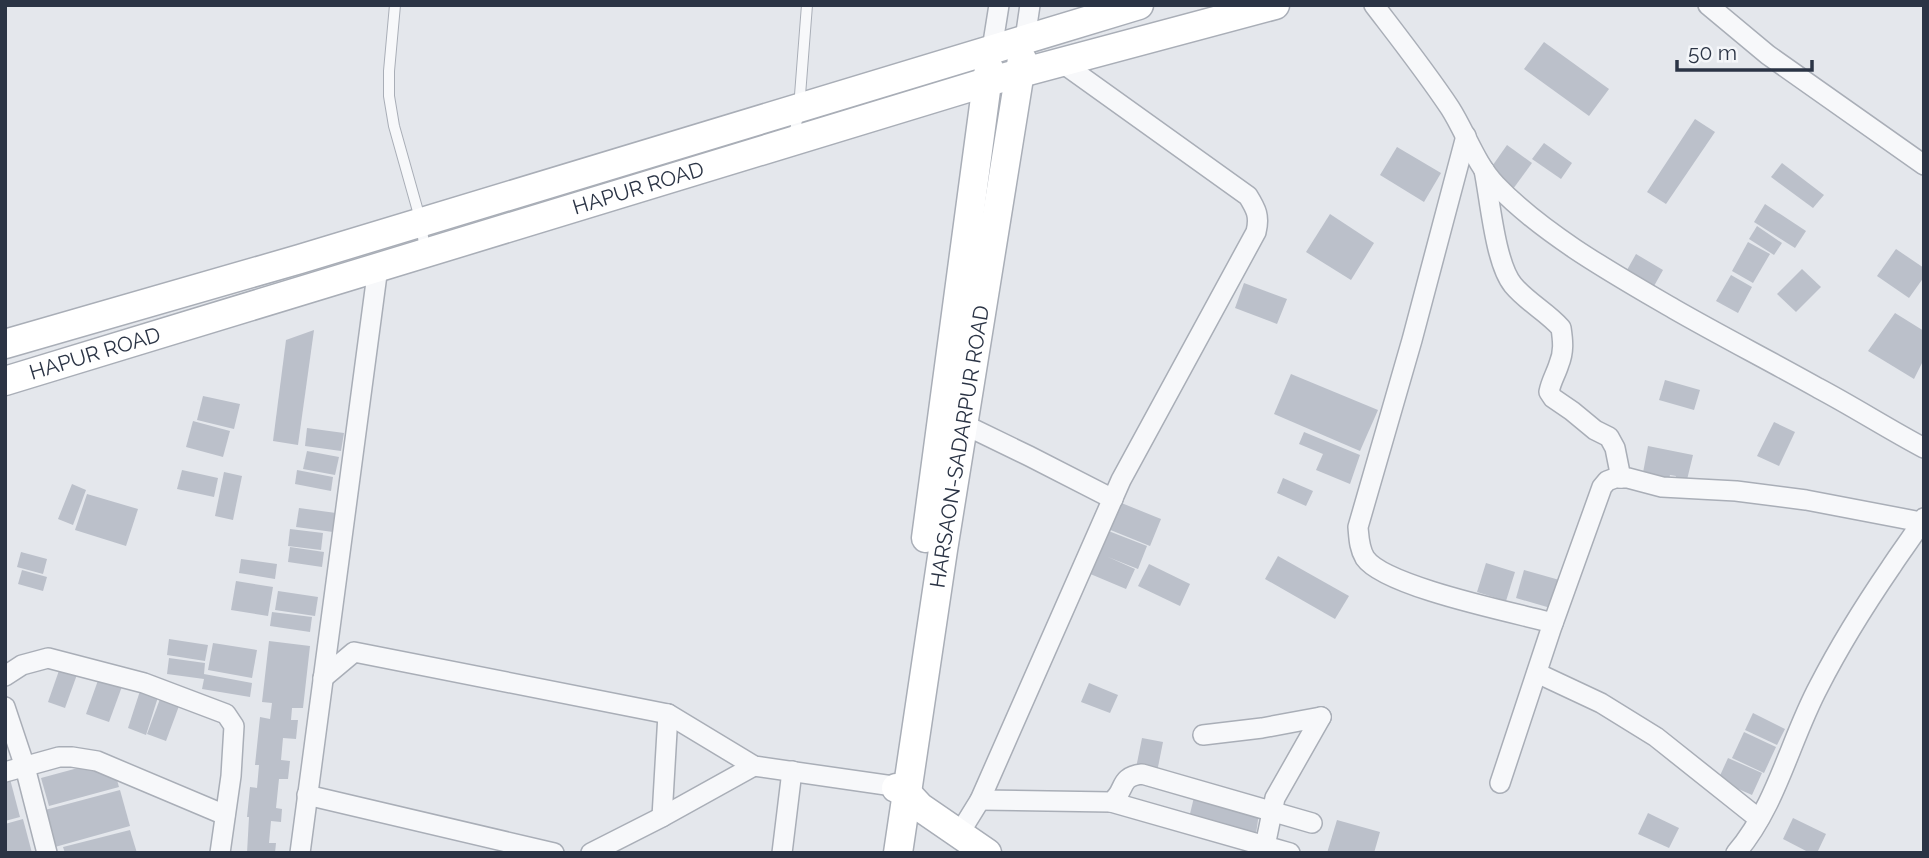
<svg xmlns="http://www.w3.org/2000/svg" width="1929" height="858" font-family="Raleway,sans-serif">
<rect width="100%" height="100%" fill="#e4e7ec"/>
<!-- building -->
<g fill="#bbc0ca">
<path d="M1544,42l65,47 -20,27 -65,-47z"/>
<path d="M1695,119l20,13 -49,72 -19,-12z"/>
<path d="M1544,143l28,20 -11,16 -29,-20z"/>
<path d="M1507,145l25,18 -19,26 -25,-17z"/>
<path d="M1397,147l44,26 -17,29 -44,-27z"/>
<path d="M1782,163l42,32 -11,13 -42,-31z"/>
<path d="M1765,204l41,27 -11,17 -41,-26z"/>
<path d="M1330,214l44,29 -23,37 -45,-28z"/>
<path d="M1757,226l25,17 -8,12 -25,-16z"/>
<path d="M1748,242l22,12 -17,29 -21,-12z"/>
<path d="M1896,249l28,19v9l-15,21 -32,-22z"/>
<path d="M1636,254l27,16 -9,16 -27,-16z"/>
<path d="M1802,269l19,18 -25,25 -19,-18z"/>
<path d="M1731,275l21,12 -14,26 -22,-12z"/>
<path d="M1244,283l43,16 -10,25 -42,-16z"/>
<path d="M1895,313l29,18v28l-10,20 -46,-28z"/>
<path d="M314,330l-16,115 -25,-4 13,-101z"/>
<path d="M1291,374l87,36 -18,41 -86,-37z"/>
<path d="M1665,380l35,10 -6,20 -35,-10z"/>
<path d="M203,396l37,8 -6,25 -37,-9z"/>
<path d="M193,421l37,10 -7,26 -37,-10z"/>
<path d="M1774,422l21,10 -16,34 -22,-10z"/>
<path d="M307,428l37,5 -3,18 -36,-5z"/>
<path d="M1304,432l56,23 -10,29 -34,-14 7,-16 -24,-10z"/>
<path d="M1648,446l45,9 -8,33 -11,-2 2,-10 -6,-1 -2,8 -26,-5z"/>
<path d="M307,451l32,6 -4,18 -32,-6z"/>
<path d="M182,470l36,8 -4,19 -37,-8z"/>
<path d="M297,470l36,7 -2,14 -36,-7z"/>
<path d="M224,472l18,4 -9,44 -18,-4z"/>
<path d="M1283,478l30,13 -7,15 -29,-13z"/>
<path d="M72,484l14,6 -13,35 -15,-6z"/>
<path d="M87,494l51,15 -12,37 -51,-16z"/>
<path d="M1119,502l42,17 -11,27 -42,-17z"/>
<path d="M299,508l37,5 -3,19 -37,-5z"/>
<path d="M290,529l33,4 -2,17 -33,-4z"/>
<path d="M1106,530l41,16 -9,23 -30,-12 27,12 -9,20 -38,-16z"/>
<path d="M290,547l34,5 -2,15 -34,-5z"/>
<path d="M21,552l26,7 -4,15 -26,-7z"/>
<path d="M1278,556l71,40 -14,23 -70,-40z"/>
<path d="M241,559l36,5 -2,15 -36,-6z"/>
<path d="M1486,563l29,9 -9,29 -29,-9z"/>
<path d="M1149,564l41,20 -10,22 -42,-20z"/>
<path d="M22,570l25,7 -4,14 -25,-7z"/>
<path d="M1524,570l39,11 -9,28 -38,-11z"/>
<path d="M236,581l37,6 -5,29 -37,-6z"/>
<path d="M278,591l40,6 -3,19 -40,-6z"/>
<path d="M272,612l40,5 -2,15 -40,-6z"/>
<path d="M169,639l39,6 -3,16 -38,-6z"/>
<path d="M269,641l41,5 -7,62h-11l-1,12h7l-2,19 -13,-1 -2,22 9,1 -2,18h-9l-3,29 6,1 -1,13 -10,-1 -2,22h7l-1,10h-28l2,-36h-2l3,-30 7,1 2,-23h-4l5,-48 10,2 2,-16 -10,-1z"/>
<path d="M213,643l44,7 -5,28 -44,-8z"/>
<path d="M169,658l36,5 -1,11 48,9 -2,14 -48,-8 2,-10 -37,-5z"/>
<path d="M62,662l17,7 -14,39 -17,-6z"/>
<path d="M101,672l23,9 -15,41 -23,-8z"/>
<path d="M1089,683l29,12 -8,18 -29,-11z"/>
<path d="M140,691l18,6 -12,38 -18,-7z"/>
<path d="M160,699l19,7 -13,35 -19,-7z"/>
<path d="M1753,713l32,16 -8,16 -32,-15z"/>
<path d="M1744,732l32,15 -12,26 -32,-15z"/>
<path d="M1142,738l21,4 -6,30 -21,-4z"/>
<path d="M1728,758l34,15 -10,22 -34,-15z"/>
<path d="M89,765l26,8 4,14 -70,19 -8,-28z"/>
<path d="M10,779l10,38 -15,4v-41z"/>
<path d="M120,790l10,36 -75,21 -10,-37z"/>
<path d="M1195,793l64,20 -3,21 -67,-16z"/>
<path d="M1648,813l31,15 -10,20 -31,-14z"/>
<path d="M1793,818l33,16 -9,19h-7l-27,-14z"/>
<path d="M23,819l9,34h-27v-29z"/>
<path d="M1337,820l43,12 -6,21h-47z"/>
<path d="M130,830l7,23h-72l-2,-6z"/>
</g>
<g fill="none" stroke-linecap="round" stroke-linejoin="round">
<defs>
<g id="lane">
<path d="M395,5l-6,66v25l5,30 27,96 4,30"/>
<path d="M794,137l5,-29 8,-103"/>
</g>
<g id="street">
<path d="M1374,5c26,34 52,67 76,103 16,25 25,55 46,77 48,50 118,89 178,124 47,27 96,52 144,79 36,19 70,41 106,60"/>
<path d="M1708,5l60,50 156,110"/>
<path d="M1025,39l5,-34"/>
<path d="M992,49l7,-44"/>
<path d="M1466,136l-54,204 -54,187c1,11 1,21 7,31 20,29 151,55 188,65"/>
<path d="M1484,170c6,29 11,93 29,115 14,17 34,27 48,43 2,13 3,24 -2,36 -3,10 -8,17 -10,28l4,6 19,13 23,19 14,7 6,11 6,30"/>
<path d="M963,424l66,32 84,43"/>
<path d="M1537,673l64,30 55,34 103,82"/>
<path d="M5,676l17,-11 26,-7 96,25 82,31 8,12 -3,50 -11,77"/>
<path d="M323,678l31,-26 314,62 86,52 139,20"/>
<path d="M5,707l20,60 22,86"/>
<path d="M1203,735l59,-7 59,-11"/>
<path d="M5,772l54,-15h13l25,4 128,54"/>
<path d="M1500,783l51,-154 51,-142 5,-6 8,-3h13l34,9 74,4 70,9 115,22"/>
<path d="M307,795l247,58"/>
<path d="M980,800l131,2c16,-11 6,-25 31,-28l170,49"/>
<path d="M1111,802l179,51"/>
<path d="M662,817l6,-103"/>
<path d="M959,834l21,-34 141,-320 135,-248c4,-16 0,-23 -8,-36l-187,-134"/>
<path d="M1265,846l10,-48 46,-81"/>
<path d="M300,853l78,-586"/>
<path d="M591,853l71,-36 92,-51"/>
<path d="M782,853l10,-82"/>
<path d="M1736,853c41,-48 54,-113 83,-167 21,-41 46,-81 72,-119 11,-17 23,-32 33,-49"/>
</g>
<g id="secondary">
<path d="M5,344l295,-85 839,-254"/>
<path id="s1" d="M5,381l982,-299 288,-77"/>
<path d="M926,538l63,-470"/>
<path d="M896,788l11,5 13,14 67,46"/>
<path id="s2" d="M898,853l45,-303 79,-491"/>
</g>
</defs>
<!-- lane casing -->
<use href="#lane" stroke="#a9aeb7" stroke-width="12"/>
<!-- street casing -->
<use href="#street" stroke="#a9aeb7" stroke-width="22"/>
<!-- secondary casing -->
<use href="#secondary" stroke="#a9aeb7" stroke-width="31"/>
<!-- lane -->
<use href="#lane" stroke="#f7f8fa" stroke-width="10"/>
<!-- street -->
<use href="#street" stroke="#f7f8fa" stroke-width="19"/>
<!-- secondary -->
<use href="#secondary" stroke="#fff" stroke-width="28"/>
</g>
<g text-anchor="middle" stroke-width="7" stroke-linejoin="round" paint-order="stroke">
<!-- street labels -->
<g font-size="21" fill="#2b3445" stroke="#f4f6f9">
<text dy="7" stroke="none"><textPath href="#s1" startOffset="662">HAPUR ROAD</textPath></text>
<text dy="7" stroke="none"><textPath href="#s1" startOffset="94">HAPUR ROAD</textPath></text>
<text dy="7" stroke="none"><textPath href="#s2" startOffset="411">HARSAON-SADARPUR ROAD</textPath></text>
</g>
</g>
<!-- border -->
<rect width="1929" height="858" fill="none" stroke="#2b3445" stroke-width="14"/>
<!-- scale -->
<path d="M1677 60v10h135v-10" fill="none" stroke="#2b3445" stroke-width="3.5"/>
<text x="1688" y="60" font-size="21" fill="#2b3445" stroke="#f4f6f9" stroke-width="5" paint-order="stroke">50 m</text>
</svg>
